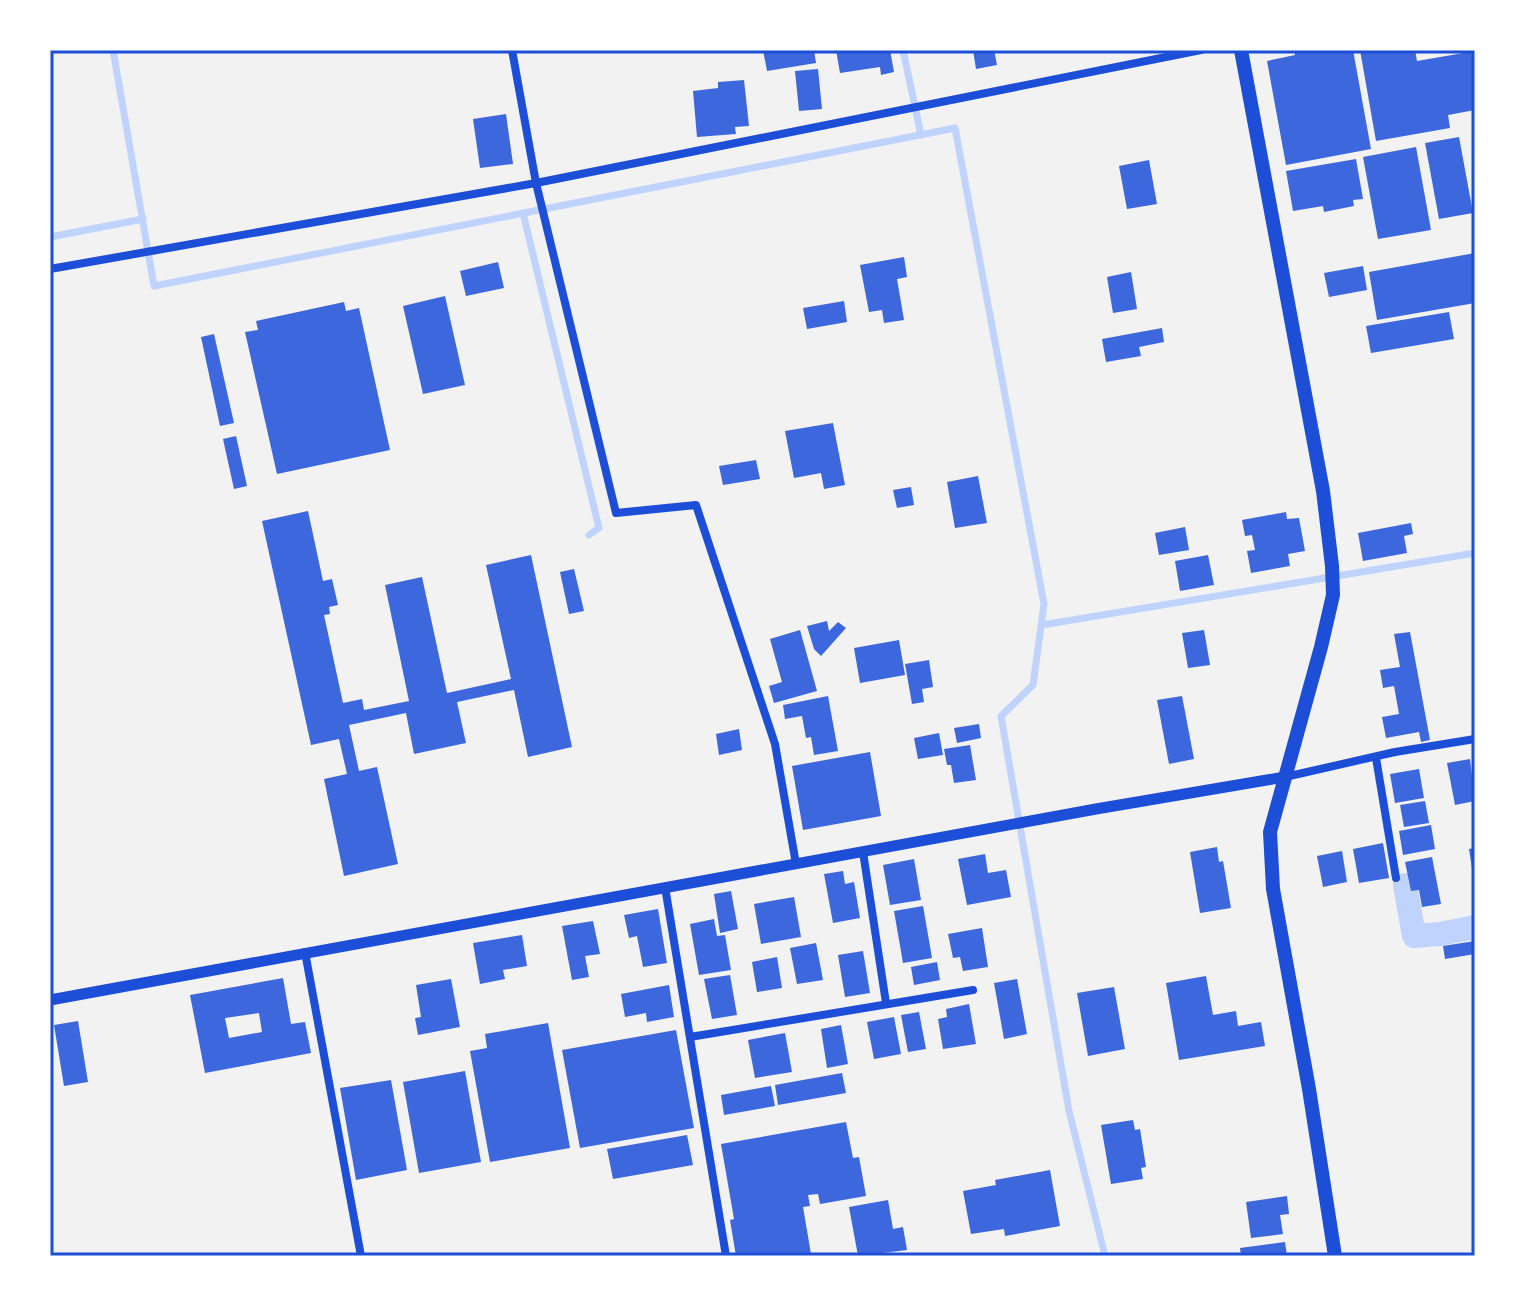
<svg xmlns="http://www.w3.org/2000/svg" width="1525" height="1306" font-family="'Public Sans',sans-serif">
<rect width="100%" height="100%" fill="#f2f2f2"/>
<g fill="none" stroke-linecap="round" stroke-linejoin="round">
<!-- stream -->
<g stroke="#bfd3fe" stroke-width="7">
<path d="M113,50l41,236 801,-158 89,476 -11,81 -32,31 68,395 36,145"/>
<path d="M903,50l18,85"/>
<path d="M523,213l76,315 -10,7"/>
<path d="M50,237l93,-18"/>
<path d="M1042,625l433,-72"/>
</g>
<!-- canal -->
<path stroke="#bfd3fe" stroke-width="24" d="M1405,885l9,51 26,-2 35,-7"/>
</g>
<!-- building -->
<g fill="#3d67dc" fill-rule="evenodd">
<path d="M763,50h51l2,13 -49,8z"/>
<path d="M836,50h54l4,22 -13,3 -1,-8 -40,6z"/>
<path d="M973,50h21l3,15 -21,4z"/>
<path d="M1294,50h59l18,99 -85,16 -19,-104 28,-6z"/>
<path d="M1360,50h55l2,11 58,-10v59l-27,5 2,13 -74,13z"/>
<path d="M818,69l4,40 -23,2 -4,-40z"/>
<path d="M744,80l5,46 -14,1 1,7 -39,3 -4,-46 25,-3v-6z"/>
<path d="M506,114l7,50 -33,4 -7,-49z"/>
<path d="M1459,137l14,76 -34,6 -14,-76z"/>
<path d="M1416,147l15,83 -53,9 -15,-82z"/>
<path d="M1356,159l7,40 -10,1 1,6 -30,6 -1,-6 -30,5 -7,-40z"/>
<path d="M1149,160l8,44 -30,5 -8,-43z"/>
<path d="M1475,253v50l-98,17 -8,-48z"/>
<path d="M904,257l3,20 -10,2 7,41 -20,3 -2,-13 -13,2 -9,-47z"/>
<path d="M498,262l6,26 -38,8 -6,-25z"/>
<path d="M1363,266l4,24 -38,7 -5,-24z"/>
<path d="M1131,272l6,37 -24,4 -6,-36z"/>
<path d="M445,296l20,89 -42,9 -20,-88z"/>
<path d="M844,301l3,21 -40,7 -4,-21z"/>
<path d="M344,302l2,9 13,-3 31,142 -113,24 -32,-142 13,-2 -2,-9z"/>
<path d="M1449,312l5,27 -83,14 -5,-27z"/>
<path d="M1162,328l2,14 -25,5 2,9 -35,6 -4,-23z"/>
<path d="M214,334l20,89 -14,3 -19,-89z"/>
<path d="M833,423l12,62 -21,4 -3,-16 -27,5 -9,-47z"/>
<path d="M236,436l11,50 -13,3 -11,-50z"/>
<path d="M756,460l4,19 -37,6 -4,-19z"/>
<path d="M978,476l9,47 -32,5 -8,-46z"/>
<path d="M911,487l3,18 -17,3 -4,-18z"/>
<path d="M308,511l15,70 9,-2 6,26 -9,2 1,7 -6,1 19,88 19,-4 2,11 45,-9 -24,-116 37,-8 25,116 64,-14 -25,-114 45,-10 41,192 -44,10 -14,-67 -57,12 9,41 -52,11 -8,-41 -57,12 10,46 18,-4 21,97 -54,12 -20,-97 23,-5 -8,-35 -28,6 -49,-224z"/>
<path d="M1286,512l1,7 12,-1 6,33 -17,3 2,12 -39,7 -4,-22 8,-1 -3,-15 -7,1 -3,-16z"/>
<path d="M1411,523l2,11 -9,2 3,17 -44,8 -5,-28z"/>
<path d="M1185,527l4,23 -30,5 -4,-22z"/>
<path d="M1208,555l6,30 -34,6 -5,-30z"/>
<path d="M574,569l10,42 -15,3 -9,-42z"/>
<path d="M827,621l2,10 9,-9 8,6 -25,28 -7,-7 -7,-23z"/>
<path d="M800,630l17,61 -43,12 -5,-17 13,-4 -12,-43z"/>
<path d="M1204,630l6,35 -22,3 -6,-35z"/>
<path d="M1410,632l20,108 -9,2 -2,-10 -33,6 -4,-21 17,-3 -5,-28 -11,2 -3,-18 20,-3 -6,-33z"/>
<path d="M899,640l6,35 -45,8 -6,-35z"/>
<path d="M929,660l4,27 -11,2 2,13 -12,2 -7,-40z"/>
<path d="M828,696l10,55 -24,4 -3,-18 -5,1 -4,-22 -17,3 -2,-14z"/>
<path d="M1182,696l12,63 -25,5 -12,-64z"/>
<path d="M979,724l2,14 -24,5 -3,-15z"/>
<path d="M739,729l3,21 -23,5 -3,-21z"/>
<path d="M939,733l4,22 -25,4 -4,-21z"/>
<path d="M970,745l6,35 -22,3 -3,-18h-4l-3,-16z"/>
<path d="M870,752l11,64 -78,14 -11,-64z"/>
<path d="M1470,759l5,42 -20,4 -8,-42z"/>
<path d="M1419,769l5,29 -29,5 -5,-29z"/>
<path d="M1425,801l4,22 -25,4 -4,-22z"/>
<path d="M1431,825l4,24 -32,6 -4,-24z"/>
<path d="M1383,843l6,35 -30,5 -6,-34z"/>
<path d="M1217,847l2,15 4,-1 8,47 -31,5 -10,-61z"/>
<path d="M1475,848v27h-2l-4,-26z"/>
<path d="M1342,851l5,31 -24,5 -6,-31z"/>
<path d="M985,854l3,19 18,-3 5,27 -44,8 -9,-46z"/>
<path d="M1432,857l9,47 -19,3 -3,-17 -8,1 -6,-29z"/>
<path d="M914,859l7,41 -31,5 -7,-40z"/>
<path d="M843,871l2,13 9,-2 6,36 -27,5 -9,-49z"/>
<path d="M731,891l7,38 -18,4 -6,-39z"/>
<path d="M794,897l7,40 -40,7 -7,-40z"/>
<path d="M923,906l9,52 -29,5 -9,-52z"/>
<path d="M658,909l9,54 -24,4 -6,-31 -8,2 -5,-23z"/>
<path d="M714,919l3,17 8,-1 6,35 -32,5 -9,-51z"/>
<path d="M593,921l7,33 -15,2 4,21 -17,3 -10,-54z"/>
<path d="M982,928l6,39 -25,4 -3,-14 -7,1 -5,-24z"/>
<path d="M522,935l5,31 -24,4 2,9 -25,5 -7,-41z"/>
<path d="M1475,941v13l-30,5 -2,-13z"/>
<path d="M816,943l7,37 -26,4 -7,-36z"/>
<path d="M863,951l7,42 -25,4 -7,-42z"/>
<path d="M777,957l5,31 -25,4 -5,-30z"/>
<path d="M937,962l3,18 -26,5 -3,-18z"/>
<path d="M730,975l7,40 -25,4 -8,-40z"/>
<path d="M1206,976l7,39 23,-4 2,15 23,-4 4,24 -86,14 -13,-77z"/>
<path d="M283,978l8,46 14,-2 6,31 -106,20 -15,-78zM259,1013l3,19 -33,6 -4,-20z"/>
<path d="M451,979l9,48 -42,8 -3,-17 6,-1 -5,-32z"/>
<path d="M1017,979l10,55 -23,5 -10,-56z"/>
<path d="M669,985l5,32 -27,5 -1,-9 -21,4 -4,-23z"/>
<path d="M1114,987l11,62 -37,7 -11,-63z"/>
<path d="M969,1004l7,40 -33,5 -5,-30 9,-2 -1,-8z"/>
<path d="M919,1012l7,37 -18,3 -7,-37z"/>
<path d="M894,1017l7,37 -27,5 -7,-37z"/>
<path d="M78,1021l10,61 -24,4 -10,-61z"/>
<path d="M548,1023l22,125 -80,14 -20,-111 17,-3 -2,-14z"/>
<path d="M841,1025l7,39 -21,4 -6,-39z"/>
<path d="M676,1030l18,98 -114,20 -18,-98z"/>
<path d="M785,1033l7,39 -37,6 -7,-38z"/>
<path d="M465,1071l16,91 -62,11 -16,-91z"/>
<path d="M842,1073l4,20 -68,12 -3,-20z"/>
<path d="M391,1080l16,90 -51,10 -16,-92z"/>
<path d="M771,1086l4,20 -51,9 -3,-20z"/>
<path d="M1133,1120l2,10 5,-1 6,38 -5,1 2,11 -32,5 -10,-59z"/>
<path d="M846,1122l7,36 6,-1 7,39 -46,8 -2,-10 -10,1 2,11 -7,1 8,47 -75,2 -6,-36 4,-1 -13,-75z"/>
<path d="M687,1135l6,30 -80,14 -6,-30z"/>
<path d="M1050,1170l10,56 -55,10 -1,-7 -33,5 -8,-43 33,-6 -1,-5z"/>
<path d="M1287,1196l2,18 -9,1 3,19 -32,4 -5,-36z"/>
<path d="M888,1200l5,29 10,-2 4,23 -49,6 -9,-49z"/>
<path d="M1285,1242l2,14h-46l-1,-8z"/>
</g>
<g fill="none" stroke-linecap="round" stroke-linejoin="round">
<!-- minor -->
<g stroke="#1d4ed8" stroke-width="8">
<path d="M512,50l24,133 80,330 80,-8 79,239 21,120"/>
<path d="M50,269l486,-86 665,-133"/>
<path d="M1376,758l20,120"/>
<path d="M1285,777l110,-25 80,-13"/>
<path d="M863,852l23,151"/>
<path d="M665,887l61,369"/>
<path d="M305,952l56,304"/>
<path d="M690,1037l283,-47"/>
</g>
<!-- tertiary -->
<path stroke="#1d4ed8" stroke-width="11" d="M50,1000l1046,-191 189,-32"/>
<!-- primary -->
<path stroke="#1d4ed8" stroke-width="14" d="M1241,50l82,441 9,75 1,29 -12,52 -51,185 3,57 36,200 26,167"/>
</g>
<!-- border -->
<rect width="1525" height="1306" fill="none" stroke="#ffffff" stroke-width="104"/>
<rect x="52" y="52" width="1421" height="1202" fill="none" stroke="#1d4ed8" stroke-width="3"/>
</svg>
